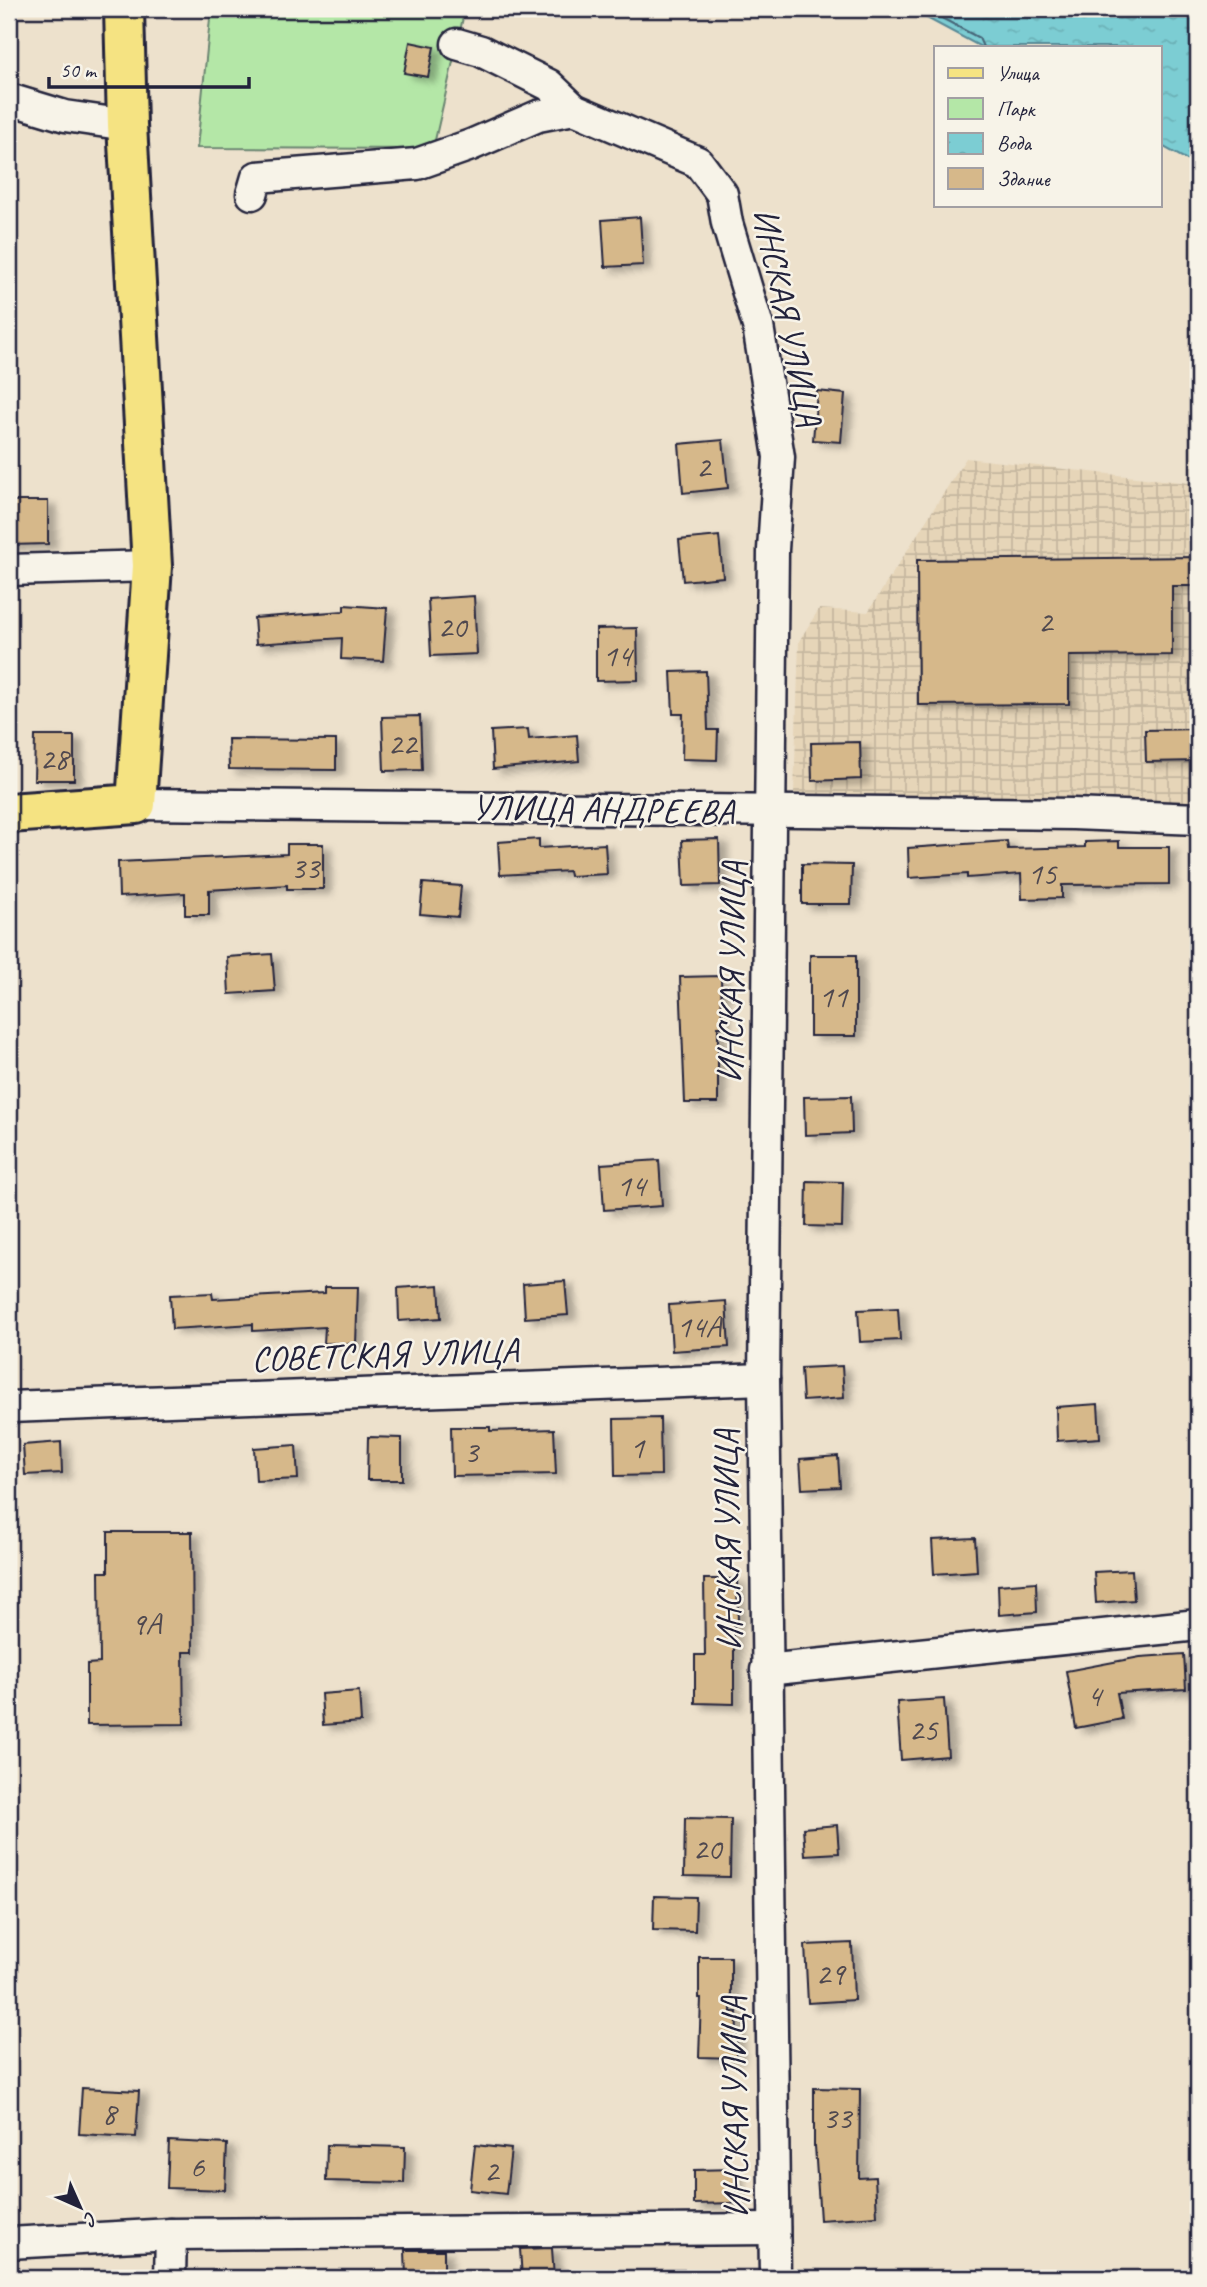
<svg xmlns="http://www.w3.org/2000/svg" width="1207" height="2287" font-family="Caveat,sans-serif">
<defs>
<pattern id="industrial-grid" width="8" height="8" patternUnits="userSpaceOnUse" patternTransform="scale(1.75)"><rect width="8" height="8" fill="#e6d5b8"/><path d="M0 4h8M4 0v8" fill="none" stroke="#c5b79f"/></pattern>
<pattern id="water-ripples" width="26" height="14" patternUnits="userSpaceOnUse" patternTransform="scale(1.75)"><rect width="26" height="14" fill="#7ccdd3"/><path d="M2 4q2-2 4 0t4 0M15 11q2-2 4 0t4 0" fill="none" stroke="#6bb0b6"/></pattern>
<filter id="shadow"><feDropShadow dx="8" dy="4.5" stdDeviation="3.5" flood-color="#0004"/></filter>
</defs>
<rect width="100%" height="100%" fill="#ede1cc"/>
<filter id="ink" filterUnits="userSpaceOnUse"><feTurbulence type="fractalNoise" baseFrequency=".0143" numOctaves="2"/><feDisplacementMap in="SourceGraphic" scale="14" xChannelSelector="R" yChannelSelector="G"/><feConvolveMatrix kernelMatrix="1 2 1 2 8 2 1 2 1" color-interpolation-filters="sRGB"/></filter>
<g filter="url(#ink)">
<!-- industrial -->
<path fill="url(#industrial-grid)" d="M966,458l232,26v325l-404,-15 5,-153 20,-32 49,3z"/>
<!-- green -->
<path fill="#b4e7a7" stroke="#6b8471" stroke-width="2" d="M211,9h254l-32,140 -236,-1z"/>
<!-- water -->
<path fill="url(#water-ripples)" stroke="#588996" stroke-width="2" d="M910,9h288v157l-38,-21v-98h-179z"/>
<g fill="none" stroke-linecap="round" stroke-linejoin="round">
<!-- shore -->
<path stroke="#466678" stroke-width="2" d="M925,9l54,29 4,9"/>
</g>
<!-- building -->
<g fill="#d6b88a" stroke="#22223b" stroke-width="2" filter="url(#shadow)">
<path d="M410,42l24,5 -6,30 -24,-4z"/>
<path d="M640,217l3,48 -38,2 -3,-47z"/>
<path d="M817,391l28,3 -4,48 -28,-2z"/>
<path d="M723,440l5,48 -45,5 -4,-49z"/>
<path d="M9,501h39v43l-39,1z"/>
<path d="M719,536l4,41 -40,4 -4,-41z"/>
<path d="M1198,557v29h-26v69l-103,1v48l-151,1 -1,-145z"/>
<path d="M474,596l3,58 -46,2 -3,-57z"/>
<path d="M344,605l43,3 -4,53 -42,-2 1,-21 -86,6 -2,-26 90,-7z"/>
<path d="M637,628l1,52 -42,1v-52z"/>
<path d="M706,671l2,59h10l-1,30 -35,-1 1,-45h-10l-2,-42z"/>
<path d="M420,716l2,54 -38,1 -2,-54z"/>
<path d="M528,729l1,10 48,-4 2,26 -86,8 -2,-38z"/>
<path d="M1198,729v32l-52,1 -1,-32z"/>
<path d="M35,736h39v44h-40z"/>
<path d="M228,739l108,1v30l-107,-1z"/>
<path d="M860,742l1,37 -49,2 -1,-38z"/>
<path d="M539,839v9l66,-4 2,30 -37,2 -1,-5 -69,4 -2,-33z"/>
<path d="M719,839l1,46 -36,1 -2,-46z"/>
<path d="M1007,841l1,8 77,-2v-5l34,-1v6h50v37l-107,1v13l-40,1 -1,-25 -54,4v-4l-58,4 -1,-30z"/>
<path d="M287,844h36v45h-36v-4l-78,5v25h-24v-22l-66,4 -1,-35 169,-8z"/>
<path d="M802,864l50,1 -1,39h-49z"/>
<path d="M423,883l38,3 -3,31 -38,-3z"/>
<path d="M272,954l3,37 -46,3 -2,-37z"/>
<rect x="810" y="955" width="46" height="81"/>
<path d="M721,976l1,51h-4v76h-33l-5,-126z"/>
<path d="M851,1096l1,37 -47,2 -1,-38z"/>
<path d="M659,1160l3,46 -58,4 -3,-46z"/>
<path d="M807,1181l36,1 -1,45 -36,-1z"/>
<path d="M565,1281l3,34 -43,3 -2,-34z"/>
<path d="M439,1285l2,33 -42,3 -1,-33z"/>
<path d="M325,1287h33l-2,57 -32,-1 1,-16 -72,4v-7l-81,5 -2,-34 42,-2 1,6 112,-6z"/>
<path d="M726,1301l3,46 -57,4 -3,-46z"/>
<path d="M898,1308l2,32 -40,2 -2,-32z"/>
<path d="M842,1366l2,32 -41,3 -2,-33z"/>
<path d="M1098,1404l2,34 -43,3 -1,-34z"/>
<path d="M660,1418l1,57 -46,1 -1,-57z"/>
<path d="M451,1427h39v4l64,-2 2,45 -104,2z"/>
<path d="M368,1437l34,1v42h-35z"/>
<path d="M61,1442l1,31 -37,2 -2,-30z"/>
<path d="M296,1445l2,34 -42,2 -2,-33z"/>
<path d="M838,1456l2,31 -38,2 -2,-30z"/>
<path d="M108,1532h84l1,120h-10l1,72 -97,1v-61l13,-1 -1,-91h9z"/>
<path d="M975,1538l2,33 -43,3 -2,-34z"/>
<path d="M1132,1570l2,30 -38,3 -2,-31z"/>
<path d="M704,1579h33l1,42h-4v83l-39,-1v-48h10z"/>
<path d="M1036,1582l1,30 -38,3 -1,-30z"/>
<path d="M1184,1654l2,35 -69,4 5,26 -46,9 -10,-57 74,-14z"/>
<path d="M359,1691l2,31 -38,3 -2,-31z"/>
<path d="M944,1699l4,57 -47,4 -4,-58z"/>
<path d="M685,1818l46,1 -1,58 -46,-1z"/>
<path d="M837,1825l2,28 -34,2 -2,-27z"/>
<path d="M654,1896l42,1 -1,34 -42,-1z"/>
<path d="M852,1943l2,57 -46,3 -3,-58z"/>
<path d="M699,1957h32v55h6l-1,46 -37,-1 2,-59h-2z"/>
<path d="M82,2088l57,3 -3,46 -57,-3z"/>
<path d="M814,2088l46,1 -1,89 16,-1 2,39 -57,4 -5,-74h-1z"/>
<path d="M169,2141l58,3 -2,46 -58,-2z"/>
<path d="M327,2145l78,2 -1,36 -78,-2z"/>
<path d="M475,2145l36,4 -5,45 -36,-4z"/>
<path d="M735,2169l1,34 -42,1v-34z"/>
<path d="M552,2248l2,30h-32l-2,-29z"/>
<path d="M405,2250h39v28h-38z"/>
</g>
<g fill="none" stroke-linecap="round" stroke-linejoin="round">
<defs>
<g id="minor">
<path d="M457,44l24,7 68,34 25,24"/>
<path d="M9,99l56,17 62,9"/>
<path d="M252,194l5,-17 160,-13 54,-19 67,-29 36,-7 124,53 24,32 5,29 31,103 21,131 -6,93 -9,829 11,899"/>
<path d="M9,570l143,-4"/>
<path d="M136,804l937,10 125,5"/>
<path d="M9,1407l755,-28"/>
<path d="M766,1670l432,-45"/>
<path d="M9,2243l162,-9 603,-5"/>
<path d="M170,2278l1,-44"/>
</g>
<path id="major" d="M9,813l127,-9 16,-238 -25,-441 -3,-116"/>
</defs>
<!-- minor casing -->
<use href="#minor" stroke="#22223b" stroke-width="35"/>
<!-- major casing -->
<use href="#major" stroke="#22223b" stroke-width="44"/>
<!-- minor -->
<use href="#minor" stroke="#f7f3e8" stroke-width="30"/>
<!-- major -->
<use href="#major" stroke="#f5e382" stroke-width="38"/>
</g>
</g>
<g text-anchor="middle" stroke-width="5" stroke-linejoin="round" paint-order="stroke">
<!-- number labels -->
<g font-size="32" fill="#4f484f">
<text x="703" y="477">2</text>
<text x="1045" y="632">2</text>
<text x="452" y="637">20</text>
<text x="617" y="666">14</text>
<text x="402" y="754">22</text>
<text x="54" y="769">28</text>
<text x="305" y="878">33</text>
<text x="1042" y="884">15</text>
<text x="833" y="1007">11</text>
<text x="631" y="1196">14</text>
<text x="699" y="1337">14А</text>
<text x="637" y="1458">1</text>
<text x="471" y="1462">3</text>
<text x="146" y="1634">9А</text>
<text x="1094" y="1706">4</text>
<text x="923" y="1740">25</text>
<text x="707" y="1859">20</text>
<text x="830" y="1984">29</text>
<text x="109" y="2124">8</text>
<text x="837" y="2128">33</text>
<text x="197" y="2177">6</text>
<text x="491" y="2181">2</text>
</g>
<!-- street labels -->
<g font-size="35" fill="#22223b" stroke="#f7f3e8">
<text transform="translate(788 317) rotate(78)" y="12">ИНСКАЯ УЛИЦА</text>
<text transform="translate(603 809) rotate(1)" y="12">УЛИЦА АНДРЕЕВА</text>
<text transform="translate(731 972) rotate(-89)" y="12">ИНСКАЯ УЛИЦА</text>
<text transform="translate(385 1354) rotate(-2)" y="12">СОВЕТСКАЯ УЛИЦА</text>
<text transform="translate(727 1540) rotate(-91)" y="12">ИНСКАЯ УЛИЦА</text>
<text transform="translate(734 2107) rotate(-91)" y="12">ИНСКАЯ УЛИЦА</text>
</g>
</g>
<!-- margin -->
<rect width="1207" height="2287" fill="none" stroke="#f7f3e8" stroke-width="35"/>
<rect x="18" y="18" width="1172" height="2252" fill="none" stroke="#22223b" stroke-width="2.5" filter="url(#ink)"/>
<!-- legend -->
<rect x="934" y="46" width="228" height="161" fill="#f7f3e8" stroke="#a29fa3" stroke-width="2"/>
<rect x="948" y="68" width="35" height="10" fill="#f5e382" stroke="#a29fa3" stroke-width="2"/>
<text x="997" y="80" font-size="21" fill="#22223b">Улица</text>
<rect x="948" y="98" width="35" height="21" fill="#b4e7a7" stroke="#a29fa3" stroke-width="2"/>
<text x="997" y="116" font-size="21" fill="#22223b">Парк</text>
<rect x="948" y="133" width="35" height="21" fill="url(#water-ripples)" stroke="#a29fa3" stroke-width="2"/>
<text x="997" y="150" font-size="21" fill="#22223b">Вода</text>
<rect x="948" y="168" width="35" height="21" fill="#d6b88a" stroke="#a29fa3" stroke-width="2"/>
<text x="997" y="186" font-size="21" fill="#22223b">Здание</text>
<!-- north arrow -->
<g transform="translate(80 2207) rotate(135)" stroke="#f7f3e8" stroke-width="5" paint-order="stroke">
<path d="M0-5L12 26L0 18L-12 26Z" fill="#22223b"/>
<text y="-10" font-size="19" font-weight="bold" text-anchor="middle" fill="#22223b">С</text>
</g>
<!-- scale -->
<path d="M49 77v10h200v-10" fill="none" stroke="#22223b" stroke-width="3.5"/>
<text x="60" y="77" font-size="21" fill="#22223b" stroke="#f7f3e8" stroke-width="5" paint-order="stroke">50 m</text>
</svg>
